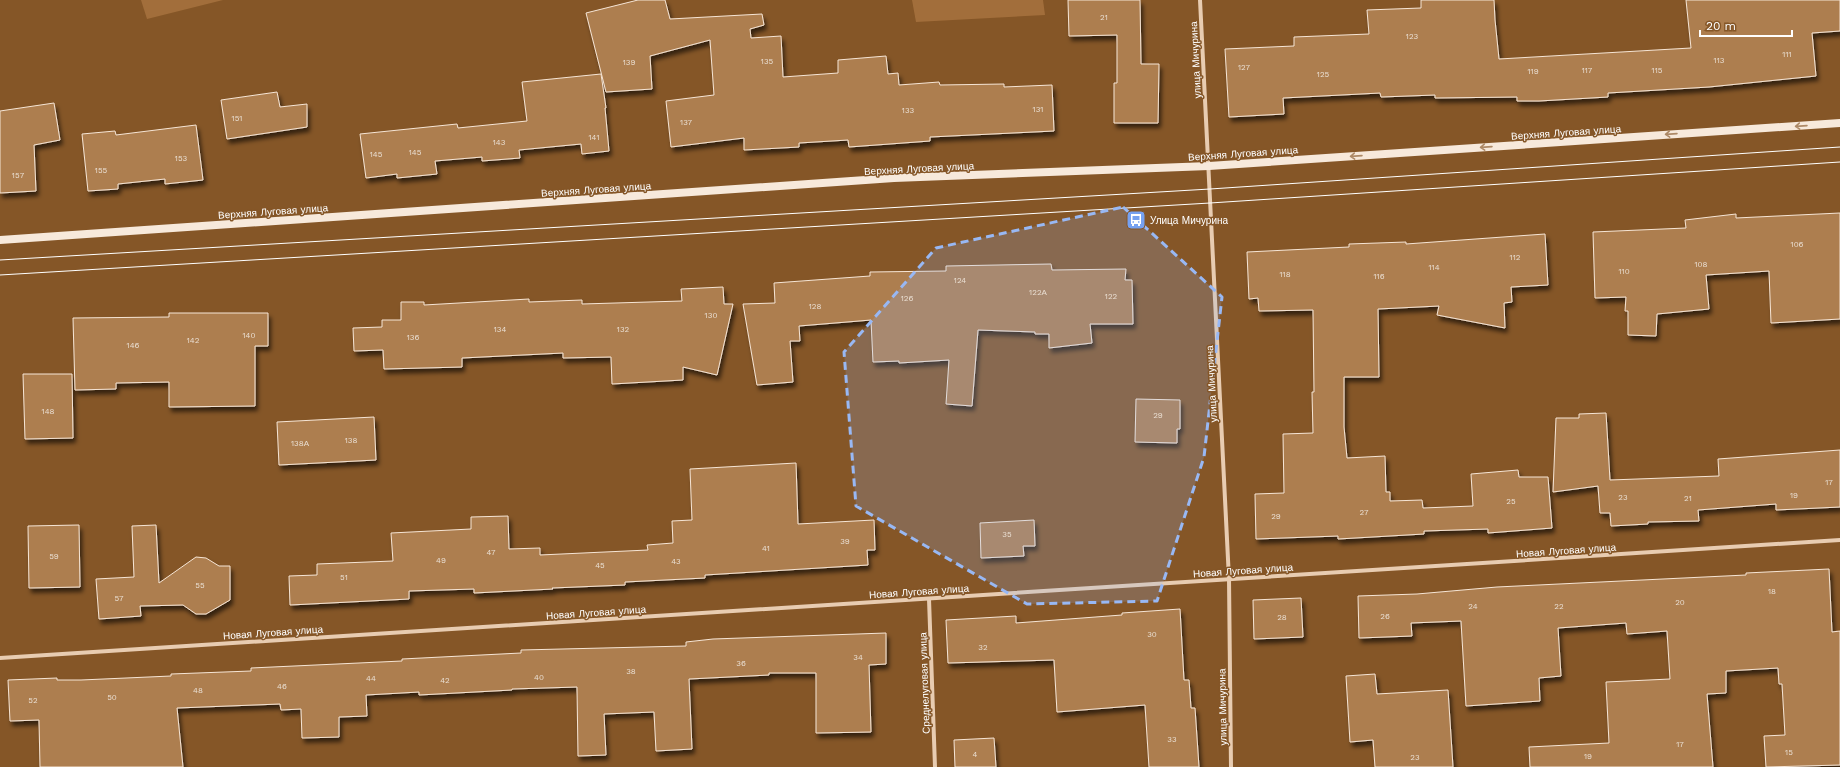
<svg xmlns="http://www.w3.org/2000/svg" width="1840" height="767" font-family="'Work Sans',sans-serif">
<defs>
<filter id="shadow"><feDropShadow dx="2.5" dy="4.5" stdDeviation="2" flood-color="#0009"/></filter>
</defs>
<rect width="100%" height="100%" fill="#855627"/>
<!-- green -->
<g fill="#a26e3b">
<path d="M141,0h82l-76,19z"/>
<path d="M912,0h131l2,15 -129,7z"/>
</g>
<!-- building -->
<g fill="#ad7e4f" stroke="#f6e5d5" filter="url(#shadow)">
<path d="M638,0h27l5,19 92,-5 2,11 -14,4 1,9 30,-2 2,41 55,-4v-13l48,-4 2,18 10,-1 1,12 40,-3 1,3 64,-1v3l48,-2 2,46 -124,6v4l-81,6 -1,-7 -49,3v4l-55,3v-12l-73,9 -5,-46 48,-6 -4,-55 -60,16 2,33 -46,3 -20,-79z"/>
<path d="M1068,0h72l1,64h18l-1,59h-44v-40h3v-48l-48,1z"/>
<path d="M1421,0h73l1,20 4,39 192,-11 -5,-48h154v31l-28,2 4,43 -107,11 -101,6v4l-69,4h-22v-4l-82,1v-3l-54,2 -1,-4 -97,5 1,16 -55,3 -4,-68 69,-3v-9l75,-3 -2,-24 54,-2z"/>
<path d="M601,74l5,34h-1l4,43 -27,3 -1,-10 -62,6 1,8 -38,3v-4l-47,4 2,13 -40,4v-4l-31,4 -6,-44 97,-10 1,4 69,-7 -5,-39z"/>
<path d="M277,92l3,15 27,-3v23l-80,12 -6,-39z"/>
<path d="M54,103l6,37 -26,5 2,46 -36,2v-82z"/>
<path d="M196,125l7,55 -38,4v-5l-47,5v5l-30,2 -6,-57 33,-3 1,4z"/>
<path d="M1840,213v106l-69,4 -2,-52 -63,4 3,34 -52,5 -1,22 -28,-1v-24h-3l1,-14 -31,1 -2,-66 93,-4 -1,-8 51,-6v4z"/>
<path d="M1545,234l3,51 -37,2 1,15 -8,1 1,25 -68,-13 2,-9 -61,3 1,68h-35v50l3,31 38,-2 1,36h4v9l32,-1 1,8 50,-2 -2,-32 47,-4 1,7h29l4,51 -64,5v-4l-64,2v3l-86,5v-3l-82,3 -1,-45 29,-1 -1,-59 30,-1 -1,-41h2l-1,-82 -54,1 -1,-13 -9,1 -2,-47 102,-5v-3l57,-2v2z"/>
<path d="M1051,264l1,6 74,-1 -1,11h7l1,44h-43l2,19 -43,5v-14h-14v-2l-57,-2 -6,76 -26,-2 3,-44 -50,3v-2l-26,1 -2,-42 -72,6 1,15h-10l3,41 -36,3 -14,-81 32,-1 -1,-20 96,-7v-4l76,-1v-5z"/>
<path d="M723,287l1,17h9l-16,71 -34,-8v13l-71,4 -1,-27 -48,1v-5l-101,5v9l-78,2 -1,-19 -29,1 -1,-23 29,-1v-7h19v-18h23v3l105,-6v3l53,-2v4l100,-3 -1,-12z"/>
<path d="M169,313h99v33h-13v60l-86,1v-25l-53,1v6l-41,1 -2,-72 96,-1z"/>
<path d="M23,374h49l1,64 -48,1z"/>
<path d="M1136,399l44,1v29h-3v14l-42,-1z"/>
<path d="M1606,413l4,67 109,-4 -1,-17 122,-9v57l-64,3v-6l-78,6 1,11 -51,1v2l-37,2 -1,-13h-10l-2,-27 -45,6 3,-74h23v-4z"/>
<path d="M374,417l2,43 -97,5 -2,-43z"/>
<path d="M796,463l2,61 76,-4 1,30h-8l1,15 -163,10v3l-80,4v3l-73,3 1,1 -79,4v-4l-65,2v8l-119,6 -1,-29 28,-1v-11l76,-3 -2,-28 80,-4v-12l37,-1 1,33 31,-1v7l108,-5 -1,-5 26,-2 -1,-22 20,-1 -2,-51z"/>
<path d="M1034,520l1,26h-12l1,10 -43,2 -1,-35z"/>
<path d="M79,525l1,62 -51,1 -1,-62z"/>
<path d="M156,525l3,58 37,-26 10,1 13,8h11v34l-24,14h-10l-13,-9 -43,1 1,10 -42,3 -3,-40 38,-2 -2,-51z"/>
<path d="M1829,569l3,63 8,-1v134l-74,2 -2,-31 21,-1 -3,-51h-3l-1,-16 -52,3v22l-19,1 6,73h-183l-1,-20 80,-4 -3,-61 64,-3 -3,-48 -40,3 -1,-11 -68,5 3,48 -22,2 1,23 -74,5 -5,-85 -50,2 1,13 -53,2 -1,-42 59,-2 80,-7 249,-12v-2z"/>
<path d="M1301,598l2,39 -49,2 -1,-39z"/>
<path d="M1180,609l4,71h5l2,28h4l4,59h-50l-4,-62 -88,7 -3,-52 -106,3 -2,-43 70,-4v7l106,-8v-2z"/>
<path d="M886,633v31l-17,1 2,67 -55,1v-60h-47v2l-80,4 3,70 -36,2 -2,-39 -50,2 2,41 -28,1 -1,-69 -65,2v1l-93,5v-3l-53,3 1,21 -28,1v20l-37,1 -1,-29 -20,1 -1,-6 -103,4 6,59h-143l-1,-47 -29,1 -2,-41 49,-2v2h24l90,-4v-2l80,-3v-3l151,-7v-2l119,-6v-3l165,-4v-4l27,-3z"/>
<path d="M1375,674l2,20 71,-4 5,77h-78l-2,-27 -23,2 -4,-66z"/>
<path d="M994,738l2,29h-41l-1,-27z"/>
</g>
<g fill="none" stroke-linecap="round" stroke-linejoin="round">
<!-- minor -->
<g stroke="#e8ccb1" stroke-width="4">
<path d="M1200,0l29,579 2,188"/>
<path d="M929,599l6,168"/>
<path d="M0,658l1840,-118"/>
</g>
<!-- secondary -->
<path stroke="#f7e9db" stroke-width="8" d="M0,240l894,-62 315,-12 631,-43"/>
<!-- tram -->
<g stroke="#fff" stroke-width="1">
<path d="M0,260l1210,-71 630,-42"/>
<path d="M0,275l1210,-72 630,-41"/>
</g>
</g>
<!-- one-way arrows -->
<defs><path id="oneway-shaft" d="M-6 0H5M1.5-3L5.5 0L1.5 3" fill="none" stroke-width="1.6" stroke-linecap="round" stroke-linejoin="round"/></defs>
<g stroke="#ad8966">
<use href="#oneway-shaft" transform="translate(1801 126) rotate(176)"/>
<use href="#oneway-shaft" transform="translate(1671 134) rotate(176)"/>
<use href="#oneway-shaft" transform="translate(1486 147) rotate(176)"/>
<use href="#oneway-shaft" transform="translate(1356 156) rotate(176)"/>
</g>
<!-- marked area -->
<path fill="#98b8f4" fill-opacity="0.2" stroke="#98b8f4" stroke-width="3" stroke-dasharray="8 5" stroke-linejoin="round" d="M1123,207l99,90 -18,160 -47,144 -130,3 -171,-98 -12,-154 92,-104z"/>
<!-- icons -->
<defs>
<symbol id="bus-square" viewBox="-11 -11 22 22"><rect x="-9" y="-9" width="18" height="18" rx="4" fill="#76a1f0" stroke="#855627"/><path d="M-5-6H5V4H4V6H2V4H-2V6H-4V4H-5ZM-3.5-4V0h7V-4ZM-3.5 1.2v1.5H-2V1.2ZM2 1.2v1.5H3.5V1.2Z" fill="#fff"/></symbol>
</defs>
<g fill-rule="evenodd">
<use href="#bus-square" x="1125" y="209" width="22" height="22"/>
</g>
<g text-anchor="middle" stroke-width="3" stroke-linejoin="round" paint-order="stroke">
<!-- number labels -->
<g font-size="8" fill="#eadfd3">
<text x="1104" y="20">21</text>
<text x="1412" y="39">123</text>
<text x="1787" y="57">111</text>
<text x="1719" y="63">113</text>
<text x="767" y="64">135</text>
<text x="629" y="65">139</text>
<text x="1244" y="70">127</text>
<text x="1587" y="73">117</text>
<text x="1657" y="73">115</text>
<text x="1533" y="74">119</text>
<text x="1323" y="77">125</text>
<text x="1038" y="112">131</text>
<text x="908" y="113">133</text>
<text x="237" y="121">151</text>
<text x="686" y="125">137</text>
<text x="594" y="140">141</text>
<text x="499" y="145">143</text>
<text x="415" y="155">145</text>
<text x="376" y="157">145</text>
<text x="181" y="161">153</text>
<text x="101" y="173">155</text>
<text x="18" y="178">157</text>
<text x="1797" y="247">106</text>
<text x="1515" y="260">112</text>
<text x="1701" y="267">108</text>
<text x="1434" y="270">114</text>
<text x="1624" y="274">110</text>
<text x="1285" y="277">118</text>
<text x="1379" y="279">116</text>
<text x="960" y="283">124</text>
<text x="1038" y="295">122А</text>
<text x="1111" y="299">122</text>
<text x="907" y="301">126</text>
<text x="815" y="309">128</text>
<text x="711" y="318">130</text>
<text x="500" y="332">134</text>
<text x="623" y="332">132</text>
<text x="249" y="338">140</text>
<text x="413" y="340">136</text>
<text x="193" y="343">142</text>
<text x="133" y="348">146</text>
<text x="48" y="414">148</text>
<text x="1158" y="418">29</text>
<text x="351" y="443">138</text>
<text x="300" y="446">138А</text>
<text x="1829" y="485">17</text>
<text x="1794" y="498">19</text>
<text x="1623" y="500">23</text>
<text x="1688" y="501">21</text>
<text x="1511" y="504">25</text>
<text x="1364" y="515">27</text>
<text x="1276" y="519">29</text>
<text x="1007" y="537">35</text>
<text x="845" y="544">39</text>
<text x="766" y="551">41</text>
<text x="491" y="555">47</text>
<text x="54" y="559">59</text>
<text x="441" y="563">49</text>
<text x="676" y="564">43</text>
<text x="600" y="568">45</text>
<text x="344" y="580">51</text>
<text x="200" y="588">55</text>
<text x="1772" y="594">18</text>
<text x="119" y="601">57</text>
<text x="1680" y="605">20</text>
<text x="1473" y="609">24</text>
<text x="1559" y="609">22</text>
<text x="1385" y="619">26</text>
<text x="1282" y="620">28</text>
<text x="1152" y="637">30</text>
<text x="983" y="650">32</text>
<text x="858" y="660">34</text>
<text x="741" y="666">36</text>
<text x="631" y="674">38</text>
<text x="539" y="680">40</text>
<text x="371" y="681">44</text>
<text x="445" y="683">42</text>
<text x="282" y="689">46</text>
<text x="198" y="693">48</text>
<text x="112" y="700">50</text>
<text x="33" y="703">52</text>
<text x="1172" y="742">33</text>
<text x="1680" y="747">17</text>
<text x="1789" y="755">15</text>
<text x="975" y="757">4</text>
<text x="1588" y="759">19</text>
<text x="1415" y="760">23</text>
</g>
<!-- street labels -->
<g font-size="10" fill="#fff" stroke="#855627">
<text transform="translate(1195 60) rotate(-93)" y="4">улица Мичурина</text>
<text transform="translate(1566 132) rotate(-4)" y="4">Верхняя Луговая улица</text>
<text transform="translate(1243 153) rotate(-4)" y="4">Верхняя Луговая улица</text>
<text transform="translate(919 168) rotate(-3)" y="4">Верхняя Луговая улица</text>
<text transform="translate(596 189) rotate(-4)" y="4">Верхняя Луговая улица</text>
<text transform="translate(273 211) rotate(-4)" y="4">Верхняя Луговая улица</text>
<text transform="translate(1211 384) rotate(-93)" y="4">улица Мичурина</text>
<text transform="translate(1566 550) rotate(-4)" y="4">Новая Луговая улица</text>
<text transform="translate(1243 570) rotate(-4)" y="4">Новая Луговая улица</text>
<text transform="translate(919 591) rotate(-4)" y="4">Новая Луговая улица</text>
<text transform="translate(596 612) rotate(-4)" y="4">Новая Луговая улица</text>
<text transform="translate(273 632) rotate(-4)" y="4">Новая Луговая улица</text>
<text transform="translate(924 683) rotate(-92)" y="4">Среднелуговая улица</text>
<text transform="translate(1222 707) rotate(-91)" y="4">улица Мичурина</text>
</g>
<!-- poi labels -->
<g font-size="10" fill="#fff" stroke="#855627" text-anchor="start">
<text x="1150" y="224">Улица Мичурина</text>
</g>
</g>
<!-- scale -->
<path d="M1700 30v6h92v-6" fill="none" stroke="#ffffff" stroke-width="2"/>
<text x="1706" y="30" font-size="12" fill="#ffffff" stroke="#855627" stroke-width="3" paint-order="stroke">20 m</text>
</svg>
